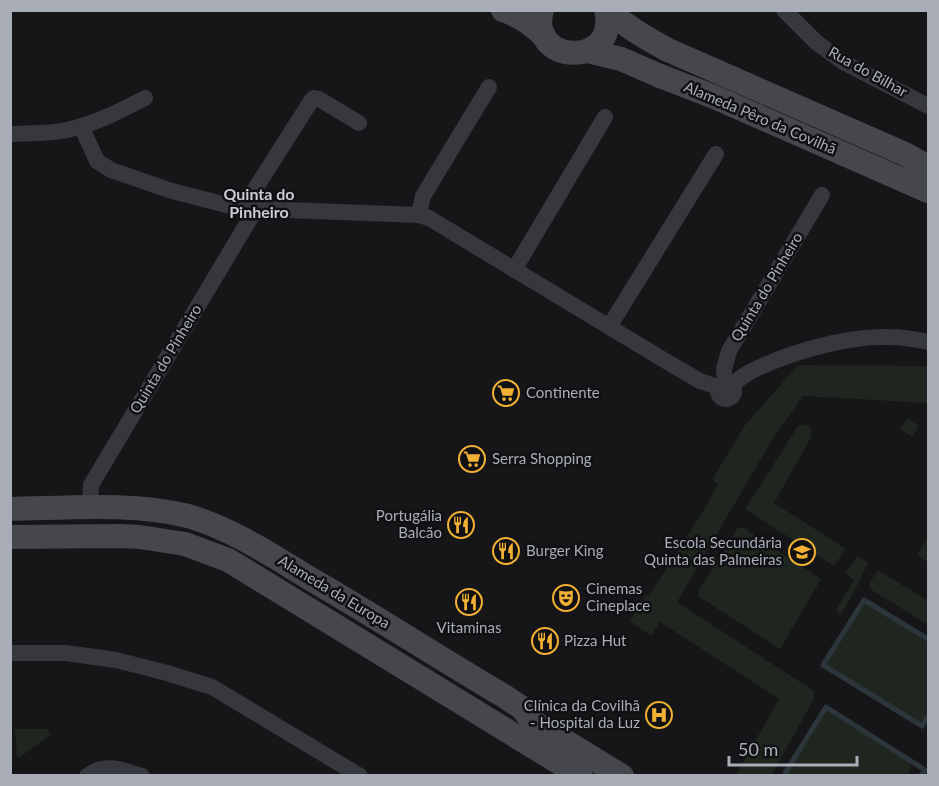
<svg xmlns="http://www.w3.org/2000/svg" width="939" height="786" font-family="Lato,sans-serif">
<rect width="100%" height="100%" fill="#161618"/>
<!-- green -->
<g fill="#1e261f">
<path d="M798,365l130,1v37l-125,-7 -31,44 -95,162 137,89v8l-42,75 2,1h-38l43,-76 -119,-77 -9,14 -21,-15 16,-26 3,1 56,-88 13,-24 -6,-4 33,-55z"/>
<path d="M908,418l11,8 -7,11 -12,-8z"/>
<path d="M806,424l5,4 1,8 -38,67 72,46 -12,17 -89,-57 53,-83z"/>
<path d="M740,527l4,1 77,51 -41,70 -82,-53 1,-6 38,-61z"/>
<path d="M928,537v26l-11,-8z"/>
<path d="M857,556l11,7 -9,19 -18,33 -5,-5 18,-30 -9,-7z"/>
<path d="M878,570l50,31v24l-58,-36v-7z"/>
<path d="M864,600l64,39v77l-6,10 -99,-61z"/>
<path d="M826,707l86,55 -3,8v5l-120,1 -4,-3z"/>
<path d="M15,729h32l3,3v3l-30,22 -3,1z"/>
</g>
<g fill="none" stroke-linecap="round" stroke-linejoin="round">
<!-- stream -->
<g stroke="#2c353c" stroke-width="5">
<path d="M928,639l-64,-39 -41,65 99,61 6,-10"/>
<path d="M789,776l-4,-3 41,-66 99,63 -4,6"/>
</g>
<!-- street -->
<g stroke="#37383d" stroke-width="16">
<path d="M784,10l32,32 27,20 85,44"/>
<path d="M81,126l16,35 14,9 61,21 66,17 15,6"/>
<path d="M10,134c19,-1 39,0 57,-4 28,-6 53,-19 78,-32"/>
<path d="M256,210l-3,-10 2,-11 56,-88 3,-3 5,1 40,24"/>
<path d="M419,215l4,-19 66,-109"/>
<path d="M514,270l91,-153"/>
<path d="M609,327l107,-173"/>
<circle cx="726" cy="391" r="8"/>
<path d="M725,383l-1,-14 5,-18 93,-156"/>
<path d="M731,385c6,-4 12,-9 19,-13 37,-19 95,-36 137,-35 14,0 28,2 41,5"/>
<path d="M90,508l1,-23 160,-268 5,-7 4,-1 159,6 10,3 235,142 36,21 18,6"/>
<path d="M10,653h56l50,7 51,13 45,14 148,89"/>
<path d="M87,776c18,-14 36,-6 55,0"/>
</g>
<!-- secondary -->
<g stroke="#45474d" stroke-width="24">
<path d="M503,10c17,6 28,14 41,26"/>
<path d="M542,10c-16,55 78,59 64,0"/>
<path d="M607,10c20,17 38,28 61,40l237,104 23,13"/>
<path d="M588,51l33,8 39,17 52,20 216,95"/>
<path d="M10,509c56,-1 123,-7 178,7 44,13 82,38 121,62 66,38 130,80 195,118l18,12 10,13 90,55"/>
<path d="M10,537l111,-1 19,1 45,7 43,16 353,216"/>
</g>
</g>
<!-- icons -->
<defs>
<symbol id="supermarket-ring" viewBox="-11 -11 22 22"><circle r="9.5" fill="#111113" stroke="#f2b134" stroke-width="1.5"/><path d="M-6-5.5h2.5l.6 2H6L4.5 2H-2.5L-4.4-4H-6ZM-1.5 3.2a1.3 1.3 0 1 0 .1 0ZM3 3.2a1.3 1.3 0 1 0 .1 0Z" fill="#f2b134"/></symbol>
<symbol id="restaurant-ring" viewBox="-11 -11 22 22"><circle r="9.5" fill="#111113" stroke="#f2b134" stroke-width="1.5"/><path d="M-5-6h1v4h1v-4h1v4h1v-4h1v5L-1.5 .5V6h-2V.5L-5-1ZM5-6V6H3V1.5H1.5Q1.5-4 5-6Z" fill="#f2b134"/></symbol>
<symbol id="school-ring" viewBox="-11 -11 22 22"><circle r="9.5" fill="#111113" stroke="#f2b134" stroke-width="1.5"/><path d="M0-5L7-2L0 1L-7-2ZM-4 1L0 2.5L4 1V4Q0 6-4 4Z" fill="#f2b134"/></symbol>
<symbol id="theatre-ring" viewBox="-11 -11 22 22"><circle r="9.5" fill="#111113" stroke="#f2b134" stroke-width="1.5"/><path d="M-5-5.5Q0-4 5-5.5V0Q5 5 0 6Q-5 5-5 0ZM-3.3-2.5H-1v1.5H-3.3ZM1-2.5H3.3v1.5H1ZM-2.8 1Q0 5.5 2.8 1Z" fill="#f2b134"/></symbol>
<symbol id="hospital-ring" viewBox="-11 -11 22 22"><circle r="9.5" fill="#111113" stroke="#f2b134" stroke-width="1.5"/><path d="M-5-5h3v3.5h4V-5h3V5h-3V1.5h-4V5h-3Z" fill="#f2b134"/></symbol>
</defs>
<g fill-rule="evenodd">
<use href="#supermarket-ring" x="491" y="378" width="30" height="30"/>
<use href="#supermarket-ring" x="457" y="444" width="30" height="30"/>
<use href="#restaurant-ring" x="446" y="510" width="30" height="30"/>
<use href="#restaurant-ring" x="491" y="536" width="30" height="30"/>
<use href="#school-ring" x="787" y="537" width="30" height="30"/>
<use href="#theatre-ring" x="551" y="583" width="30" height="30"/>
<use href="#restaurant-ring" x="454" y="587" width="30" height="30"/>
<use href="#restaurant-ring" x="530" y="626" width="30" height="30"/>
<use href="#hospital-ring" x="644" y="700" width="30" height="30"/>
</g>
<g text-anchor="middle" stroke-width="5" stroke-linejoin="round" paint-order="stroke">
<!-- street labels -->
<g font-size="15" fill="#a8adb8" stroke="#111113">
<text transform="translate(868 72) rotate(29)" y="5">Rua do Bilhar</text>
<text transform="translate(760 118) rotate(23)" y="5">Alameda Pêro da Covilhã</text>
<text transform="translate(767 287) rotate(-59)" y="5">Quinta do Pinheiro</text>
<text transform="translate(166 359) rotate(-59)" y="5">Quinta do Pinheiro</text>
<text transform="translate(334 592) rotate(31)" y="5">Alameda da Europa</text>
</g>
<!-- poi labels -->
<g font-size="15" fill="#a8adb8" stroke="#111113" text-anchor="start">
<text x="526" y="398">Continente</text>
<text x="492" y="464">Serra Shopping</text>
<text x="442" y="521" text-anchor="end">Portugália<tspan x="442" dy="17">Balcão</tspan></text>
<text x="782" y="548" text-anchor="end">Escola Secundária<tspan x="782" dy="17">Quinta das Palmeiras</tspan></text>
<text x="526" y="556">Burger King</text>
<text x="586" y="594">Cinemas<tspan x="586" dy="17">Cineplace</tspan></text>
<text x="469" y="633" text-anchor="middle">Vitaminas</text>
<text x="564" y="646">Pizza Hut</text>
<text x="640" y="711" text-anchor="end">Clínica da Covilhã<tspan x="640" dy="17">- Hospital da Luz</tspan></text>
</g>
<!-- neighbourhood labels -->
<g font-size="16" font-weight="bold" fill="#c9ccd4" stroke="#111113">
<text x="259" y="200">Quinta do<tspan x="259" dy="18">Pinheiro</tspan></text>
</g>
</g>
<!-- border -->
<rect width="939" height="786" fill="none" stroke="#a8adb8" stroke-width="24"/>
<!-- scale -->
<path d="M729 756v9h128v-9" fill="none" stroke="#a8adb8" stroke-width="3"/>
<text x="738" y="756" font-size="18" fill="#a8adb8" stroke="#111113" stroke-width="4.5" paint-order="stroke">50 m</text>
</svg>
